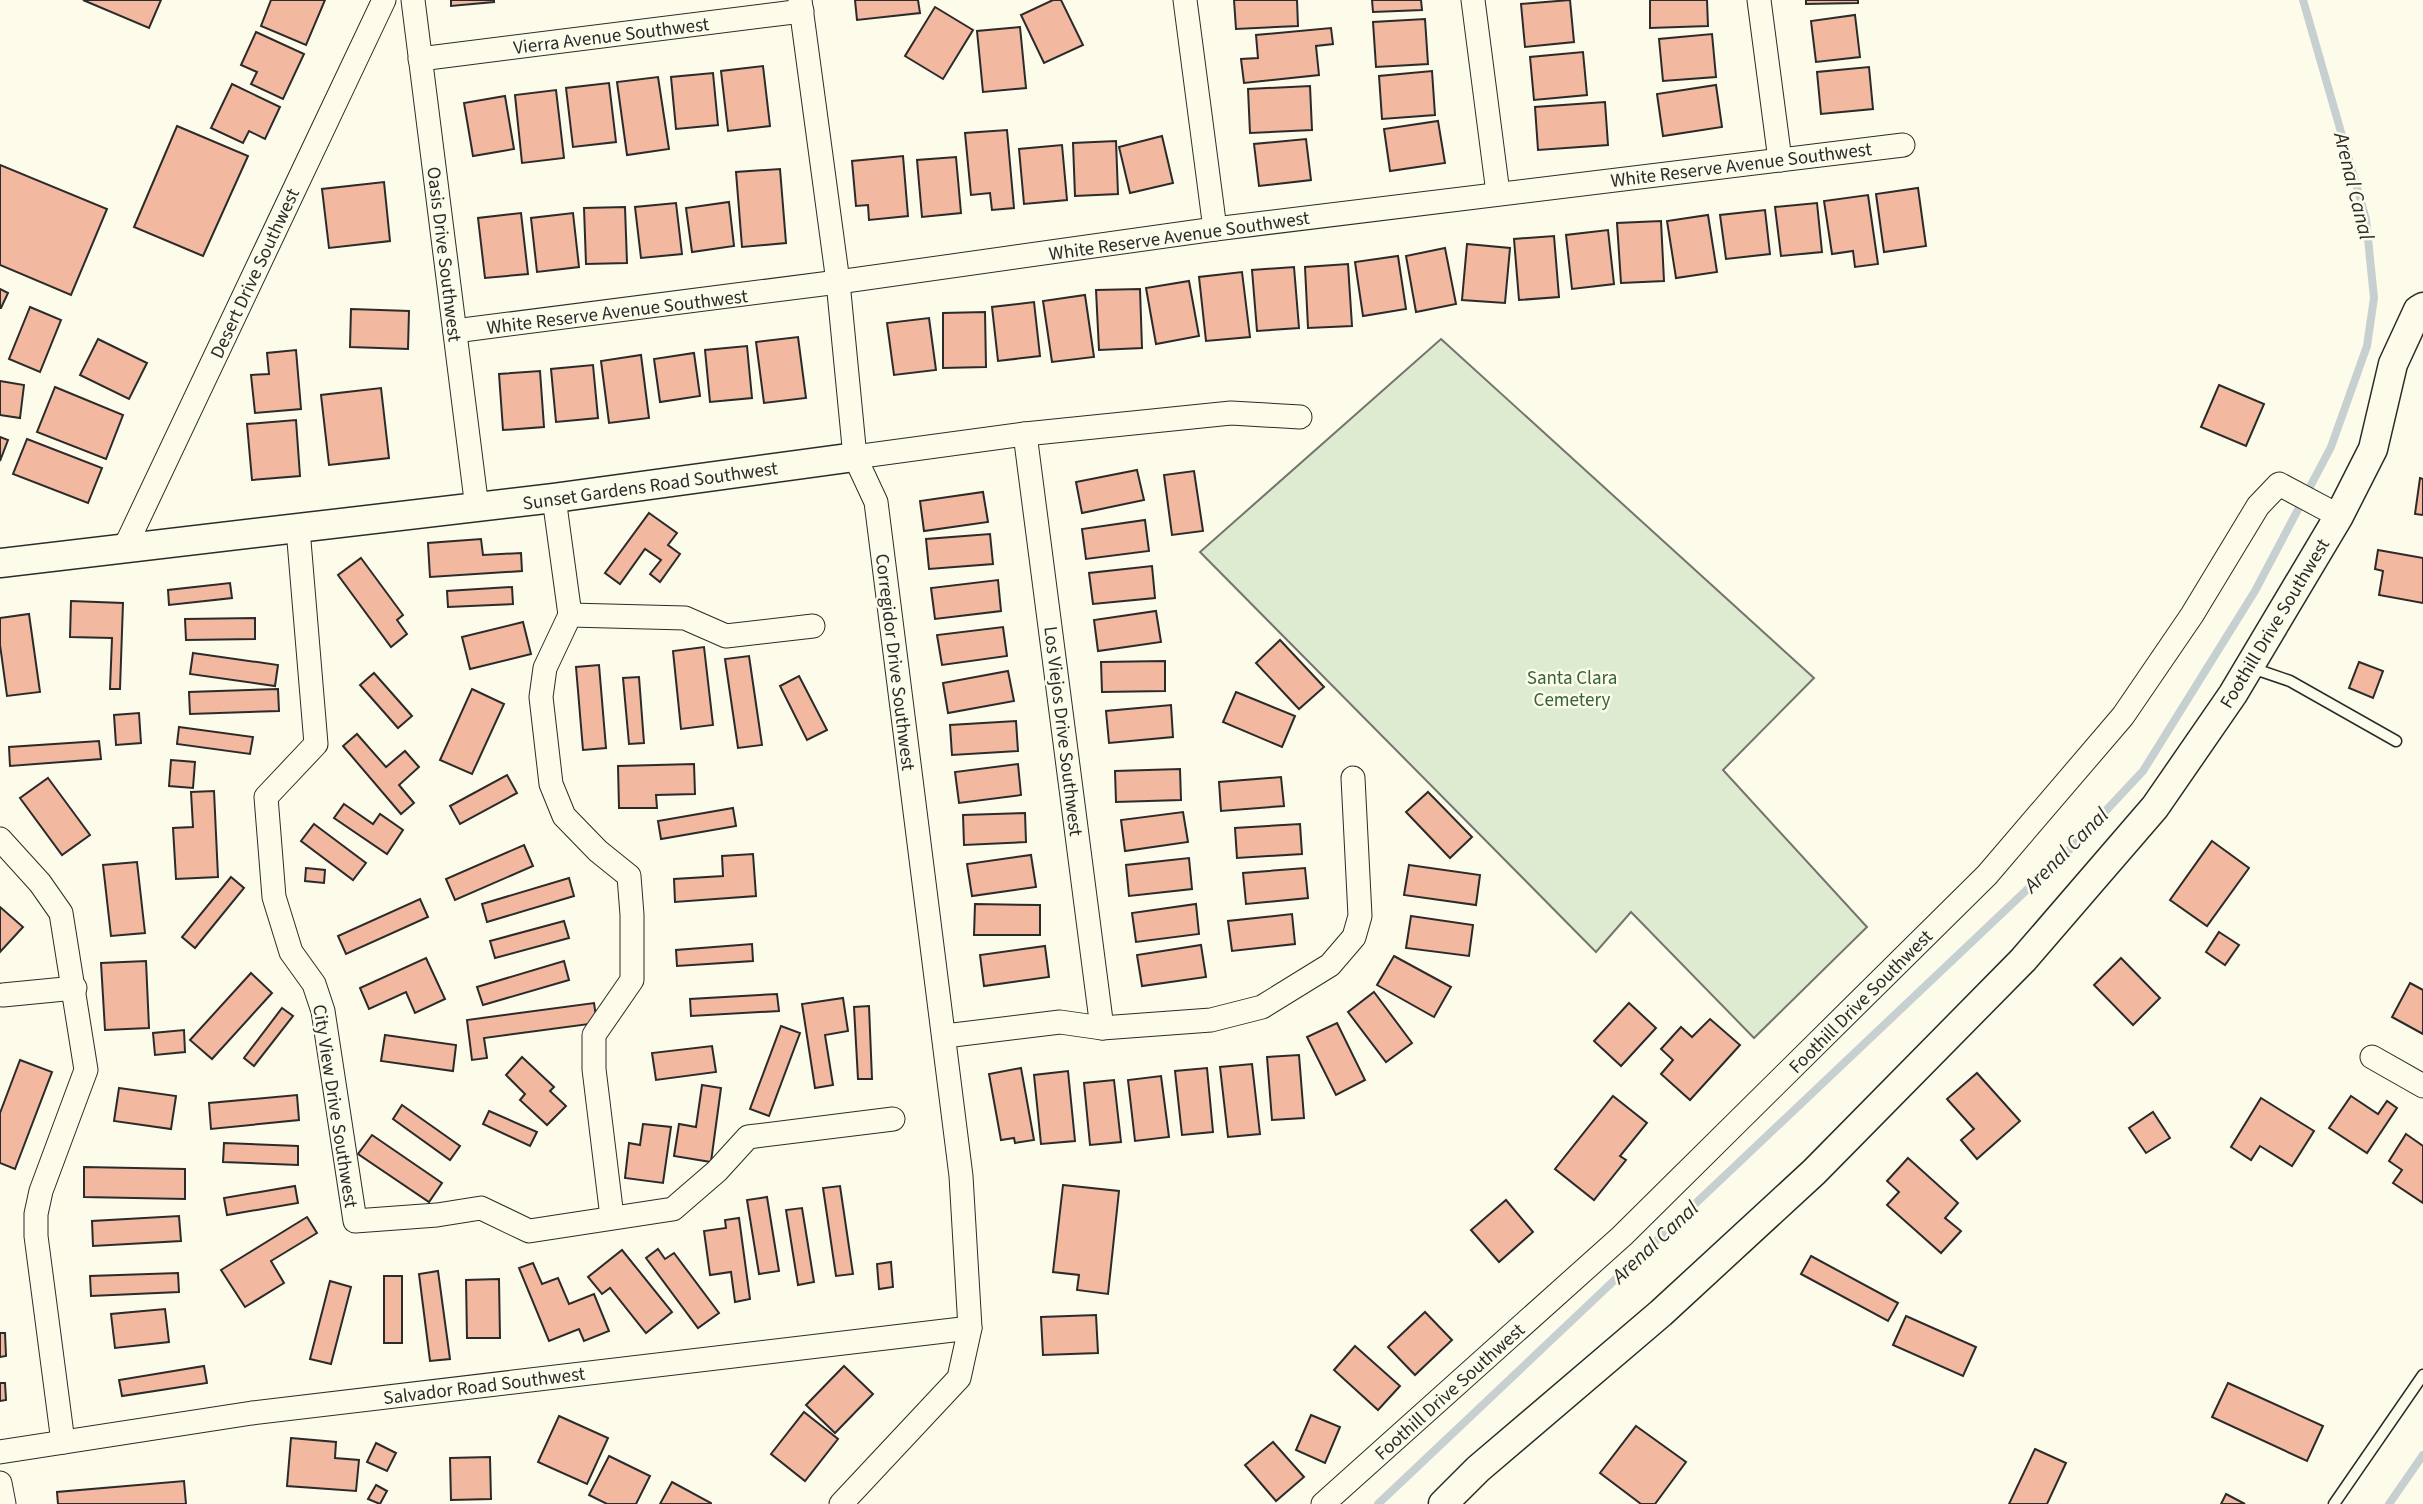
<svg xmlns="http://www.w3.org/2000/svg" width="2423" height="1504" font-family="'Source Sans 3',sans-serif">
<rect width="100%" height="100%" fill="#fdfbea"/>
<!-- green -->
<path fill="#deebd1" stroke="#74746e" stroke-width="2" d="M1441,339l373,339 -91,92 144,157 -113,111 -123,-126 -35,40 -396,-400z"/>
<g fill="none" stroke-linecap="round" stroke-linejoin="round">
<!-- stream -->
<g stroke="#c7d0d0" stroke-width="8">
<path d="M1378,1504l692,-655 73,-78 112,-180 76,-144 36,-101 7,-48 -8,-79 -63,-219"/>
<path d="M2389,1504l34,-49"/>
</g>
</g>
<!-- building -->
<g fill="#f2b8a0" stroke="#2b2b2b" stroke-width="2">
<path d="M83,0h78l-12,28z"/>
<path d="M271,0h54l-19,45 -45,-19z"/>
<path d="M451,0h43v2l-43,4z"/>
<path d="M855,0h63l2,13 -63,7z"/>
<path d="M1053,0h8l22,45 -39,18 -23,-48z"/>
<path d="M1234,0h63l1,26 -62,3z"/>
<path d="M1372,0h49l1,10 -49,2z"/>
<path d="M1570,0l4,42 -49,5 -4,-43z"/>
<path d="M1650,0h57l1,26 -58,2z"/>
<path d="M1806,0h52v3l-52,1z"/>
<path d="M935,7l38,23 -30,49 -38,-23z"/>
<path d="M1855,15l5,42 -44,5 -5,-41z"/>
<path d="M1425,19l3,45 -52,3 -3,-45z"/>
<path d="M1020,27l6,61 -43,4 -6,-61z"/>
<path d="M1331,28l2,16 -17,2 3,29 -75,8 -3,-24 17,-1 -2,-23z"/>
<path d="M256,32l48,22 -21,45 -32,-15 6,-12 -16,-7z"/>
<path d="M1712,34l4,43 -53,4 -4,-42z"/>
<path d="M1583,52l4,43 -53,5 -4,-43z"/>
<path d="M763,66l7,60 -42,5 -7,-60z"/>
<path d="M1869,67l4,42 -52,5 -4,-42z"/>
<path d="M1432,71l3,44 -53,4 -3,-43z"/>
<path d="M713,73l5,52 -42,4 -5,-52z"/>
<path d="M658,77l11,72 -42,6 -10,-73z"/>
<path d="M609,83l7,59 -43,5 -7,-59z"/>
<path d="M232,84l48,23 -15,32 -16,-8 -6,12 -32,-15z"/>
<path d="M1716,85l6,42 -59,9 -6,-42z"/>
<path d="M1310,86l2,44 -62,3 -2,-44z"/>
<path d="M556,90l8,68 -42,5 -7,-68z"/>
<path d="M505,96l9,53 -41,7 -9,-53z"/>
<path d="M1605,102l3,43 -70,5 -3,-43z"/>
<path d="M1438,121l7,42 -55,8 -6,-42z"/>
<path d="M177,126l71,30 -45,100 -69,-29z"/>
<path d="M1007,130l7,78 -22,2 -2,-17 -19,2 -6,-62z"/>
<path d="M1162,136l11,47 -43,10 -11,-46z"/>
<path d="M1306,139l5,41 -52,6 -5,-42z"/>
<path d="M1116,141l2,53 -43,2 -2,-53z"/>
<path d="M1062,145l5,55 -43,4 -5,-55z"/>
<path d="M903,156l5,60 -39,4 -1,-15 -12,1 -4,-45z"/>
<path d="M956,157l5,56 -39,4 -5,-57z"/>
<path d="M0,165l107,44 -36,86 -71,-30z"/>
<path d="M780,169l6,74 -44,4 -6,-75z"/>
<path d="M384,182l6,59 -61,7 -7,-59z"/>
<path d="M1918,188l8,58 -42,6 -8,-58z"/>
<path d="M1868,195l10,69 -23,3 -2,-16 -21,3 -8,-53z"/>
<path d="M729,202l5,44 -42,6 -6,-44z"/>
<path d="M676,203l6,51 -41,4 -6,-51z"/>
<path d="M1817,203l5,49 -41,4 -6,-49z"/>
<path d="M625,207l2,56 -41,1 -2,-56z"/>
<path d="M1765,210l5,44 -44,5 -6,-44z"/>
<path d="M521,213l7,61 -43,4 -7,-60z"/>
<path d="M573,213l6,54 -42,5 -6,-54z"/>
<path d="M1708,215l9,57 -41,6 -9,-57z"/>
<path d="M1661,221l3,60 -43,2 -4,-60z"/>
<path d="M1608,230l6,54 -42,5 -6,-54z"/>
<path d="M1554,236l5,61 -40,3 -5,-61z"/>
<path d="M1467,244l43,4 -5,55 -43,-3z"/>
<path d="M1445,248l11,56 -40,8 -10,-56z"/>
<path d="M1398,256l8,53 -43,7 -8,-54z"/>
<path d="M1348,264l4,62 -44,2 -3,-61z"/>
<path d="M1294,267l5,61 -42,3 -5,-61z"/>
<path d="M1242,272l8,65 -44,4 -7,-64z"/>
<path d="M1189,281l10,55 -43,8 -10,-56z"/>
<path d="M0,289l8,4 -7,15h-1z"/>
<path d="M1140,289l2,59 -43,2 -3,-60z"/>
<path d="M1085,295l9,62 -42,5 -9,-61z"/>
<path d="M1034,302l6,54 -42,5 -6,-54z"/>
<path d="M30,307l31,13 -21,52 -31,-13z"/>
<path d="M351,309l58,2 -1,38 -58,-2z"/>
<path d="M985,312l1,55 -43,1v-55z"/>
<path d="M929,318l7,52 -42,5 -7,-52z"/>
<path d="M798,337l8,61 -42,5 -8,-61z"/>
<path d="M98,339l49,24 -18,36 -49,-24z"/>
<path d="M747,346l5,52 -42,4 -5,-52z"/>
<path d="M296,350l5,59 -46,4 -4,-38 18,-1 -2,-21z"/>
<path d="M694,353l6,43 -40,6 -6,-43z"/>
<path d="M641,355l8,63 -40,5 -8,-62z"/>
<path d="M593,365l5,53 -42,4 -5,-53z"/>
<path d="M540,371l4,56 -41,3 -4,-56z"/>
<path d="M0,381l24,4 -4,33 -20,-3z"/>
<path d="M2219,385l45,19 -18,42 -45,-19z"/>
<path d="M55,387l68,28 -17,44 -69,-27z"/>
<path d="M381,388l8,70 -60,7 -8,-70z"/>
<path d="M296,420l4,56 -48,4 -5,-56z"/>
<path d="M0,437l8,3 -8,21z"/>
<path d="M27,439l75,29 -14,35 -75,-29z"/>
<path d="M1137,470l7,30 -62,13 -6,-31z"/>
<path d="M1194,471l9,60 -31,4 -8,-60z"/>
<path d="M2420,478l3,1v36l-8,-1z"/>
<path d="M983,492l5,30 -64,9 -4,-30z"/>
<path d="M649,513l28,20 -9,12 12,9 -20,28 -10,-8 11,-14 -16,-11 -25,35 -15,-11z"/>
<path d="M1145,520l4,31 -63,8 -4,-30z"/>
<path d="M990,534l3,30 -64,5 -3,-30z"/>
<path d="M481,539l2,16 38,-2 1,18 -92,6 -2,-34z"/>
<path d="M2378,550l45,8v45l-44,-8 4,-24 -8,-2z"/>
<path d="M361,558l42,57 -6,5 10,14 -16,13 -53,-72z"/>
<path d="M1152,566l3,32 -62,6 -4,-31z"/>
<path d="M998,580l3,31 -66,8 -4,-31z"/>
<path d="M230,583l2,15 -63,7 -1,-15z"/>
<path d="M512,587l1,17 -65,3 -1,-16z"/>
<path d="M71,601l52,2 -3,86h-10l2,-51 -42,-1z"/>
<path d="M1156,611l5,31 -63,9 -4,-31z"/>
<path d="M29,614l11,78 -33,4 -7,-51v-27z"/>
<path d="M255,618v21l-69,1 -1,-21z"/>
<path d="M523,622l8,32 -61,15 -8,-32z"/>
<path d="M1003,627l4,29 -65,9 -5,-30z"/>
<path d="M1280,640l44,47 -25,22 -43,-46z"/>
<path d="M704,647l9,78 -32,4 -8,-78z"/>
<path d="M193,653l85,12 -3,21 -85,-12z"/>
<path d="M749,656l13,89 -24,3 -13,-89z"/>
<path d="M1165,661v30l-63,1 -1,-30z"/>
<path d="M2359,662l24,9 -10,27 -24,-10z"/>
<path d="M599,665l7,83 -23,2 -7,-83z"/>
<path d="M1008,671l6,30 -66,12 -5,-30z"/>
<path d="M374,673l38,43 -14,12 -38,-43z"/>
<path d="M799,676l28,54 -20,10 -27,-54z"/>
<path d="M639,677l5,66 -15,1 -6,-66z"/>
<path d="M278,689l1,22 -89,3 -1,-22z"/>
<path d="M472,689l32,15 -32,70 -32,-14z"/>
<path d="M1236,692l59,24 -13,31 -59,-25z"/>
<path d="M1171,705l2,32 -64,6 -3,-32z"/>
<path d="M139,713l2,30 -25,2 -2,-30z"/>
<path d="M1016,721l2,30 -66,4 -2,-30z"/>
<path d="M179,727l74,10 -3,17 -73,-10z"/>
<path d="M357,734l29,33 19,-16 14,16 -20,18 15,18 -13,11 -58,-68z"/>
<path d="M99,741l2,18 -91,7 -1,-19z"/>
<path d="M171,760l24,2 -2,26 -24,-2z"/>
<path d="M694,764l1,30 -39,1 1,13h-38l-1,-42z"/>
<path d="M1018,764l3,31 -62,8 -4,-31z"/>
<path d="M1180,769l1,31 -65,2 -1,-31z"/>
<path d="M507,775l10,18 -57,31 -10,-18z"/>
<path d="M1281,777l3,29 -63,5 -2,-29z"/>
<path d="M48,778l42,57 -28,20 -42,-57z"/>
<path d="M214,791l4,86 -42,2 -3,-51 20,-1 -2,-35z"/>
<path d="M1428,792l44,45 -22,21 -44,-46z"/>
<path d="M344,804l29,20 7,-10 23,16 -16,24 -53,-36z"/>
<path d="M733,808l3,18 -75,13 -3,-18z"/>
<path d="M1183,812l5,30 -63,9 -4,-31z"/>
<path d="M1025,813l1,29 -62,3 -1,-30z"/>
<path d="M314,824l52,39 -13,17 -52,-39z"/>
<path d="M1300,824l2,30 -65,4 -2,-30z"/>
<path d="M2212,841l37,27 -42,58 -37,-26z"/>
<path d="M524,845l9,21 -78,34 -9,-21z"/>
<path d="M753,854l3,42 -81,6 -1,-23 49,-3 -1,-20z"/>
<path d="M1031,855l5,32 -64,9 -5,-32z"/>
<path d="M1189,858l3,31 -63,7 -3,-31z"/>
<path d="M137,862l8,71 -34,3 -8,-71z"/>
<path d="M1409,865l71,10 -4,30 -72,-10z"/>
<path d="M306,868l19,2 -1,13 -19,-2z"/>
<path d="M1305,868l3,30 -62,6 -3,-31z"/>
<path d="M231,877l13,11 -49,60 -13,-11z"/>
<path d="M569,878l5,18 -87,26 -5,-18z"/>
<path d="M420,899l8,18 -82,37 -8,-18z"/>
<path d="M975,904l65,1v30h-66z"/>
<path d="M1196,904l3,30 -63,8 -4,-29z"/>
<path d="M0,907l23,20 -23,25z"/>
<path d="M1292,914l3,30 -63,7 -4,-30z"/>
<path d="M1411,916l62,9 -4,31 -63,-8z"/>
<path d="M564,921l5,17 -74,20 -5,-17z"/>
<path d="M2219,932l20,13 -14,20 -19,-13z"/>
<path d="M752,944l1,17 -76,5 -1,-16z"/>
<path d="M1201,945l5,32 -64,9 -5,-31z"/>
<path d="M1045,946l4,31 -65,9 -4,-31z"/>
<path d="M1394,956l57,31 -17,30 -57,-32z"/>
<path d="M426,958l19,41 -30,14 -9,-21 -37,17 -9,-21z"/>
<path d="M2121,958l39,40 -27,27 -39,-40z"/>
<path d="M146,961l3,67 -44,2 -4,-67z"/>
<path d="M564,961l5,19 -86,25 -6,-18z"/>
<path d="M251,973l21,20 -60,66 -22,-19z"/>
<path d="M2410,983l13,7v44l-31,-17z"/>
<path d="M1374,992l38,51 -26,19 -38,-50z"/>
<path d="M777,994l2,17 -88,5 -1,-17z"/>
<path d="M843,998l5,33 -23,4 8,50 -18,3 -13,-84z"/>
<path d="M594,1003l3,20 -113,15 3,20 -15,2 -5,-40z"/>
<path d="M1629,1003l27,25 -35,38 -27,-25z"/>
<path d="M869,1006l3,73h-14l-4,-72z"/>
<path d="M282,1008l11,8 -39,50 -10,-8z"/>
<path d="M1710,1019l30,26 -50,55 -29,-26 12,-14 -12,-11 20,-22 11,10z"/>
<path d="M1337,1023l28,57 -29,15 -29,-58z"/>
<path d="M781,1026l19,7 -31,83 -19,-7z"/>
<path d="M184,1030l1,22 -30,3 -2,-22z"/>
<path d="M385,1035l71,10 -3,26 -72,-10z"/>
<path d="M712,1046l4,26 -60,8 -4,-27z"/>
<path d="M1299,1055l5,63 -32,2 -5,-63z"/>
<path d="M522,1057l32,30 -4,4 16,15 -19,19 -27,-25 5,-6 -19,-19z"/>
<path d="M20,1060l32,12 -37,97 -15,-6v-50z"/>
<path d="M1252,1064l8,70 -32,3 -8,-70z"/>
<path d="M1021,1068l13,72 -19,3 -1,-5 -13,2 -12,-66z"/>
<path d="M1207,1068l6,64 -31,3 -7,-64z"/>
<path d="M1068,1071l7,70 -34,3 -7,-69z"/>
<path d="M1977,1073l43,48 -43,38 -16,-19 13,-11 -27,-30z"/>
<path d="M1161,1076l8,61 -34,4 -7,-61z"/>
<path d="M1114,1080l7,62 -31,3 -6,-62z"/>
<path d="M702,1085l19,3 -10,74 -37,-6 5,-32 17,3z"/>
<path d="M119,1088l57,8 -5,33 -57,-8z"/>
<path d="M297,1095l2,25 -88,9 -2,-26z"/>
<path d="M1613,1096l34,27 -27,33 6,4 -32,40 -39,-31z"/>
<path d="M2351,1096l27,18 9,-13 10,7 -30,45 -38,-25z"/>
<path d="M2261,1098l53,33 -22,35 -32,-20 -9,14 -20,-13z"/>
<path d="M402,1105l58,41 -10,14 -57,-41z"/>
<path d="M489,1111l48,21 -7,14 -47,-22z"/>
<path d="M2153,1112l17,26 -24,15 -17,-25z"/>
<path d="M643,1124l28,3 -8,56 -38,-5 4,-35 11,2z"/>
<path d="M2406,1134l17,12v57l-30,-20 9,-13 -13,-9z"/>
<path d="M372,1135l70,48 -13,19 -71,-48z"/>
<path d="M224,1143l74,3v19l-75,-3z"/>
<path d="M1908,1158l50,45 -13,15 16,13 -20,22 -54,-48 12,-13 -12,-11z"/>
<path d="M84,1167l101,2v30l-101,-2z"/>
<path d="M1063,1185l56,6 -11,103 -31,-4 2,-15 -26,-3z"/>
<path d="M295,1186l3,17 -71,12 -3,-17z"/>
<path d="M840,1186l13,88 -17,2 -13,-88z"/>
<path d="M767,1197l12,74 -20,3 -12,-74z"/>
<path d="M1506,1200l27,32 -34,30 -28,-32z"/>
<path d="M802,1208l12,74 -16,3 -12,-75z"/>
<path d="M179,1216l2,25 -88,5 -1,-25z"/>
<path d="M307,1217l10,16 -46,28 13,22 -39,24 -24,-37z"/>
<path d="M739,1218l11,81 -15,3 -4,-30 -21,3 -6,-44 22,-3 -1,-8z"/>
<path d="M658,1249l7,10 9,-6 45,60 -21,15 -52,-70z"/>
<path d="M622,1250l50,62 -26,21 -36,-45 -8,6 -14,-17z"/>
<path d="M1811,1256l87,47 -10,18 -87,-47z"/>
<path d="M891,1262l2,25 -14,2 -2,-25z"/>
<path d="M533,1263l9,21 16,-6 11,26 25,-10 15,37 -25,10 -5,-12 -30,12 -30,-73z"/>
<path d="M438,1271l12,88 -20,2 -11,-87z"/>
<path d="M178,1273l1,19 -88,4 -1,-20z"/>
<rect x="384" y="1276" width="18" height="67"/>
<path d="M499,1279l1,59h-33l-1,-58z"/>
<path d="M330,1281l21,6 -20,77 -21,-5z"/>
<path d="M165,1309l4,33 -54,6 -4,-34z"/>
<path d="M1425,1312l27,28 -37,35 -27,-28z"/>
<path d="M1096,1315l2,38 -55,2 -2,-38z"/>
<path d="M1906,1316l70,31 -13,29 -70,-31z"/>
<path d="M0,1333h5l1,23 -6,1z"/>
<path d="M1355,1346l45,40 -22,24 -44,-40z"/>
<path d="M204,1366l3,17 -85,13 -3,-16z"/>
<path d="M844,1366l29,28 -38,39 -29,-28z"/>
<path d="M0,1383h5l1,17 -6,1z"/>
<path d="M2228,1383l95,43 -16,35 -95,-44z"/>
<path d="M804,1412l34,27 -33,42 -34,-27z"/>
<path d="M1311,1415l29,12 -15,36 -29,-13z"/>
<path d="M559,1416l49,22 -21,46 -49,-22z"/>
<path d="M1636,1426l50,36 -31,42h-14l-41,-31z"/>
<path d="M291,1438l45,4 -1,16 24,2 -3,31 -69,-5z"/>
<path d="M1273,1442l31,35 -28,24 -31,-36z"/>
<path d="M376,1443l20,10 -9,18 -20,-9z"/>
<path d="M2035,1449l31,14 -19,41h-38z"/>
<path d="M609,1456l41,20 -14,28h-29l-18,-9z"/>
<path d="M490,1457l1,42 -40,1 -1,-42z"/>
<path d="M184,1481l2,23h-128l-1,-12z"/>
<path d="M672,1482l39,21v1h-51z"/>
<path d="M376,1485l11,6 -7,13 -12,-5z"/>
<path d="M2226,1494l19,10h-24z"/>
</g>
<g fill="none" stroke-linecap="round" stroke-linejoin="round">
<defs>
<g id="service">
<path d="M2252,668l38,13 106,60"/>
<path d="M2334,1504l89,-129"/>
</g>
<g id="minor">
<path d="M413,0l64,508"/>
<path d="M800,0l38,282 17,175 21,45 85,674 9,152 -11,50 -118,126"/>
<path d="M1185,0l30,229"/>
<path d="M1473,0l25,193"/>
<path d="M1759,0l21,160"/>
<path d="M420,59l382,-48"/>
<path d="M455,331l383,-49 377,-53 688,-84"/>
<path d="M1025,434l77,594"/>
<path d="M855,457l170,-23 206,-21 69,4"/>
<path d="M554,498l16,117 -25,53 -4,29 10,87 13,32 34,35 31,25 3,39v65l-38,55v34l18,148"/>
<path d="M298,529l18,215 -50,53 8,100 17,55 23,32 9,27 32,210 82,-6 44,-7 48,23 144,-22 44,-38 31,-34 145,-18"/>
<path d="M125,547l259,-547"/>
<path d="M570,615l115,3 41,18 87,-10"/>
<path d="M0,839l40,44 21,30 25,157 -45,121 -5,23v22l27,206"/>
<path d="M3,995l72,-7"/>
<path d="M945,1036l115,-14 42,6 109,-8 51,-13 68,-42 24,-28 6,-21 -7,-138"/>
<path d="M2372,1057l51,29"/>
<path d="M0,1452l252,-39 718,-85"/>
<path d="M0,1483l4,21"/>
<path d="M1323,1504l299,-268 365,-361 136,-159 69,-101 66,-109 21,-22 60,32"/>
</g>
<g id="tertiary">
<path d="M0,563l554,-65 301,-41"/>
<path d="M1443,1504l35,-35 183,-156 153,-141 209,-212 132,-153 78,-113 106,-178 34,-67 20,-85 25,-54 5,-3"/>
</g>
</defs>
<!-- service casing -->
<use href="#service" stroke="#2b2b2b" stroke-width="13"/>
<!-- minor casing -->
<use href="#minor" stroke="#2b2b2b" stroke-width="25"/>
<!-- tertiary casing -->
<use href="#tertiary" stroke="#2b2b2b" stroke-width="31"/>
<!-- service -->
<use href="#service" stroke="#fdfbea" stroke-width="10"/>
<!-- minor -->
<use href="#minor" stroke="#fdfbea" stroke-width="23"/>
<!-- tertiary -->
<use href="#tertiary" stroke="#fdfbea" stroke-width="28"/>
</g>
<g text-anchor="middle" stroke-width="5" stroke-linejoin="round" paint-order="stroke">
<!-- street labels -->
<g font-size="19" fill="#2b2b2b" stroke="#fdfbea">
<text transform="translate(611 35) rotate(-7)" y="7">Vierra Avenue Southwest</text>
<text transform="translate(1741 164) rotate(-7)" y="7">White Reserve Avenue Southwest</text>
<text transform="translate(1179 235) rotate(-8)" y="7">White Reserve Avenue Southwest</text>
<text transform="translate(445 254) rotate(83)" y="7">Oasis Drive Southwest</text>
<text transform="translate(254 273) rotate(-65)" y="7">Desert Drive Southwest</text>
<text transform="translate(617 311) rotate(-7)" y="7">White Reserve Avenue Southwest</text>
<text transform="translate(650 485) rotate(-8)" y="7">Sunset Gardens Road Southwest</text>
<text transform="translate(2274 623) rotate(-59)" y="7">Foothill Drive Southwest</text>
<text transform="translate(896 662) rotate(83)" y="7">Corregidor Drive Southwest</text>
<text transform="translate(1064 731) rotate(83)" y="7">Los Viejos Drive Southwest</text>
<text transform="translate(1860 1001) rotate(-45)" y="7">Foothill Drive Southwest</text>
<text transform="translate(336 1106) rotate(81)" y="7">City View Drive Southwest</text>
<text transform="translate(484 1385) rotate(-7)" y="7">Salvador Road Southwest</text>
<text transform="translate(1449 1391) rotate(-42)" y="7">Foothill Drive Southwest</text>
</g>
<!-- park labels -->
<g font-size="19" fill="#34623c" stroke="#fdfbea">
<text x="1572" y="684">Santa Clara<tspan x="1572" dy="22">Cemetery</tspan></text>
</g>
<!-- water labels -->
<g font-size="21" font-style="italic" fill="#2b2b2b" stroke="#fdfbea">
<text transform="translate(2354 186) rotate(76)" y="7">Arenal Canal</text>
<text transform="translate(2066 850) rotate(-45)" y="7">Arenal Canal</text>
<text transform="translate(1655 1242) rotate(-43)" y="7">Arenal Canal</text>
</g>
</g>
</svg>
